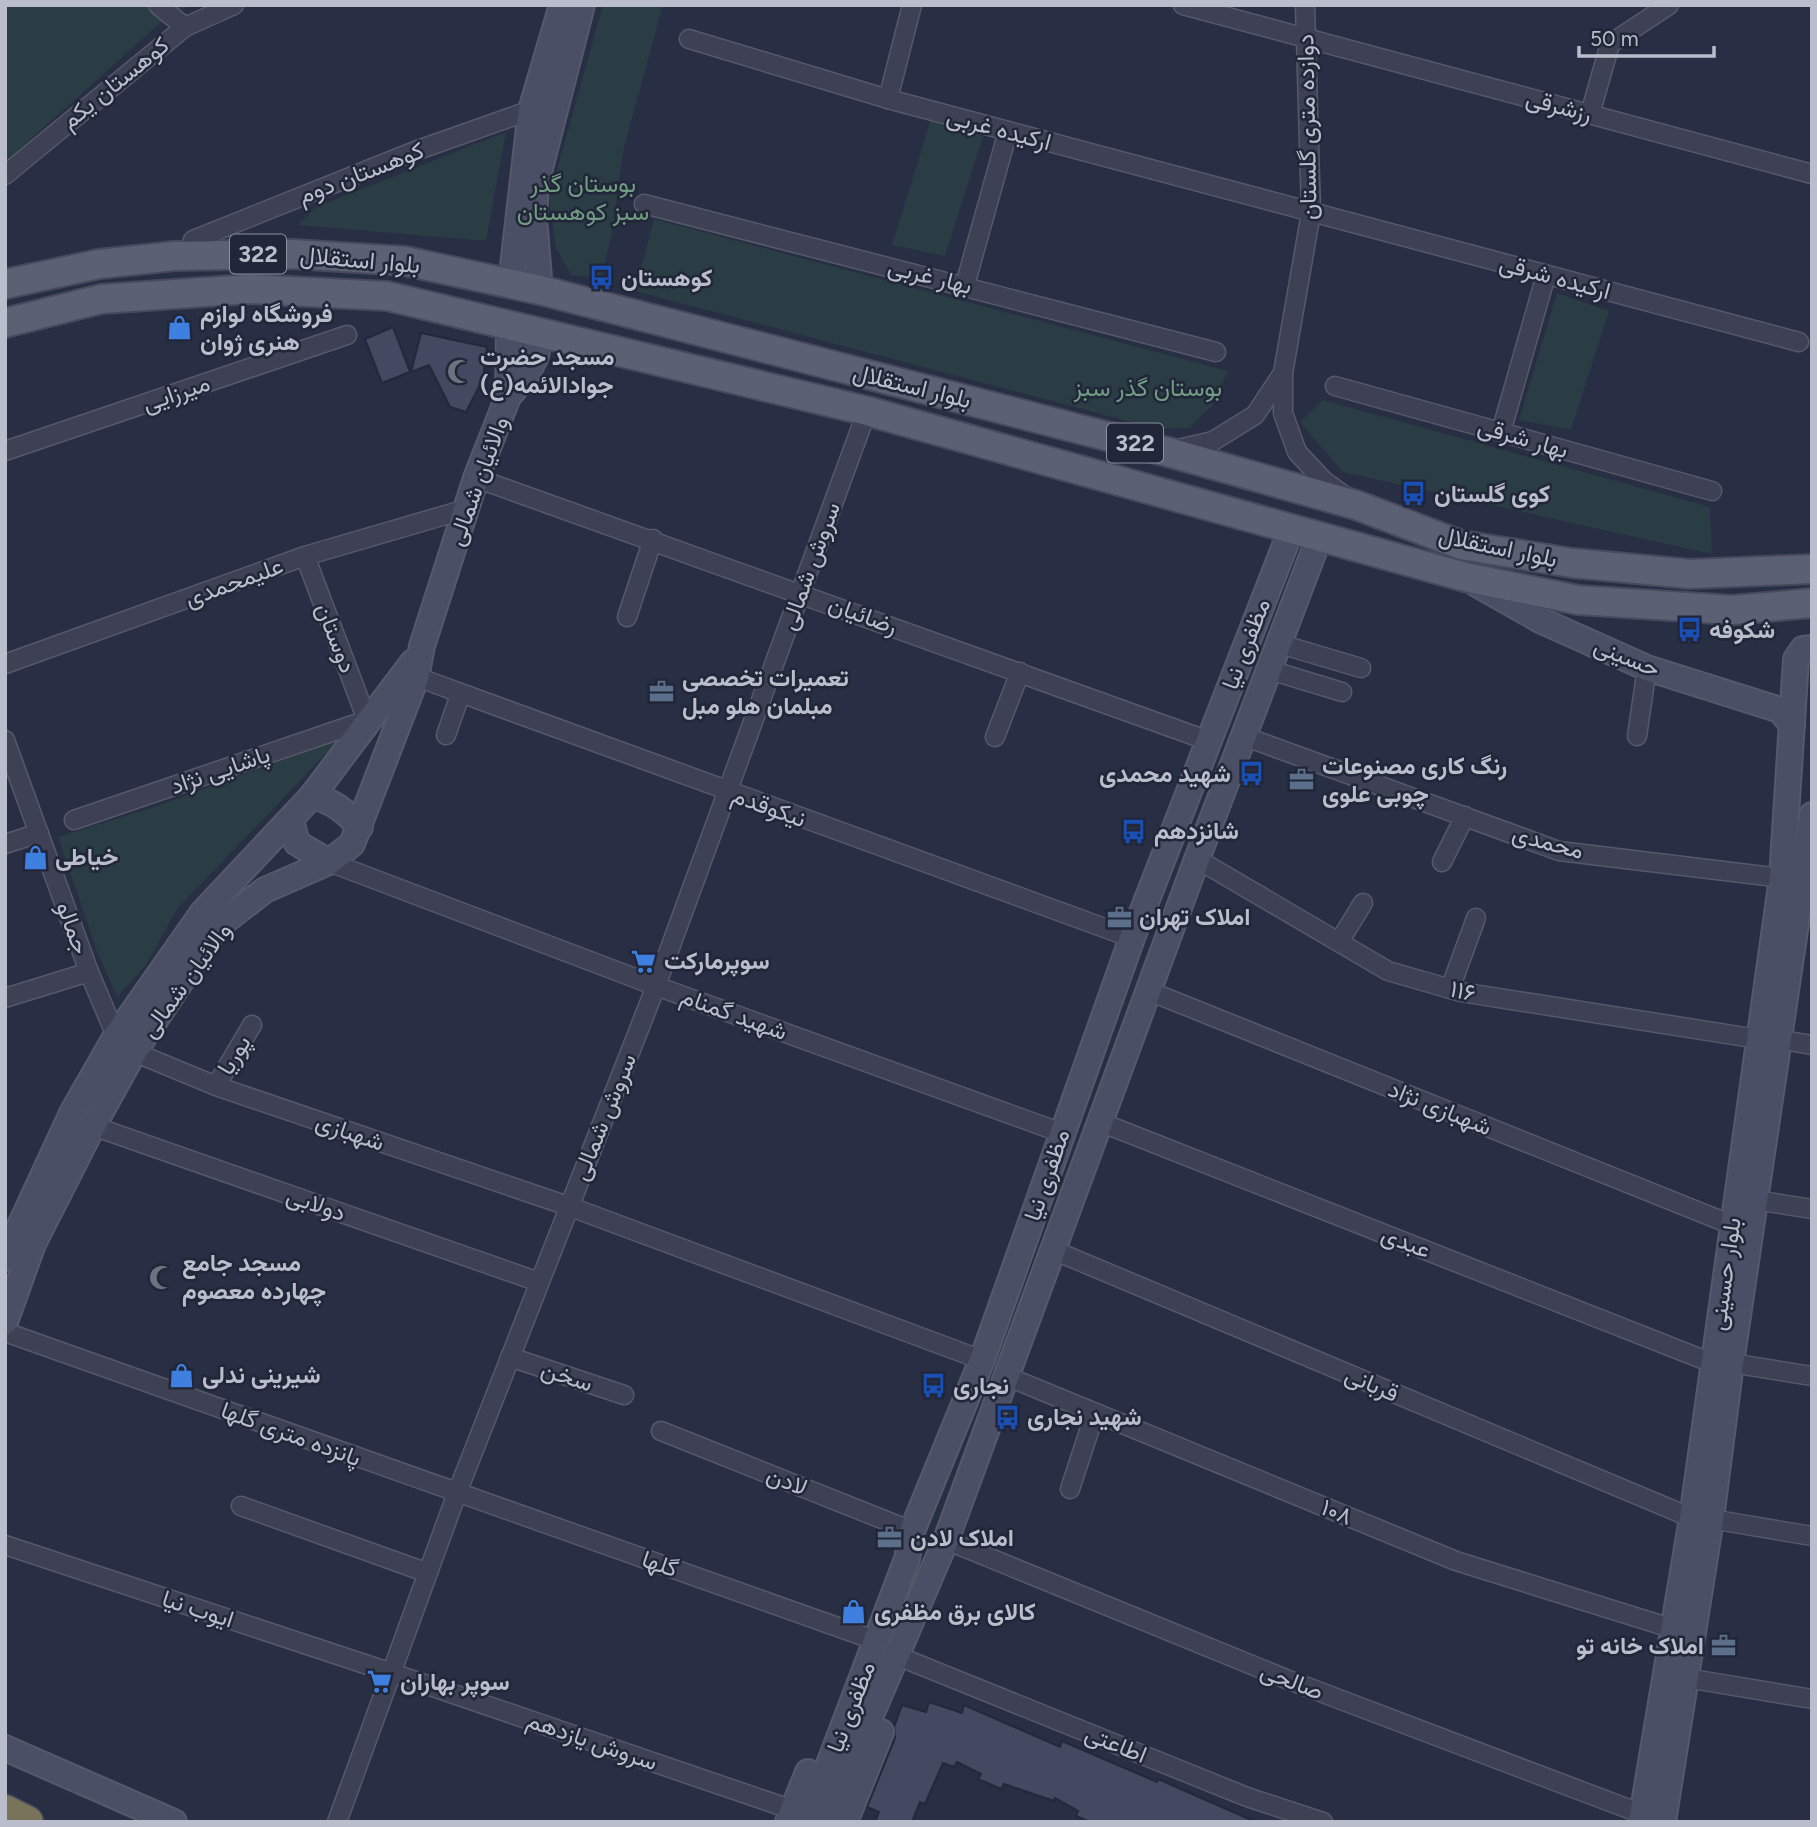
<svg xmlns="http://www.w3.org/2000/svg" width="1817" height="1827" font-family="Figtree,Vazirmatn,sans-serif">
<rect width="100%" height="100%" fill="#282e43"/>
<!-- green -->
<g fill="#2a3c44">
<path d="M5,5h186l-24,12 -162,145z"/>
<path d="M603,5h60l-39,142 -13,91 -10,40 -30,-3 -15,-27 -7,-49z"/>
<path d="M931,119l52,17 -38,120 -53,-11z"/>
<path d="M506,132l-20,109 -188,-16 18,-18z"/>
<path d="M654,219l574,152 -16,35 -23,22 -31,1 -523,-138z"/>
<path d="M1557,293l52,18 -38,119 -52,-10z"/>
<path d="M1323,400l387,107 2,47 -369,-82 -43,-50z"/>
<path d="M340,739l-163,170 -31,56 -29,32 -19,-43 -40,-117 96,-30z"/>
</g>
<!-- building -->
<g fill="#434960" stroke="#23283a" stroke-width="2">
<path d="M393,327l17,45 -28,11 -17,-44z"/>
<path d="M421,333l66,14 -4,32 -17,33 -16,-5 -21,-42 -18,7z"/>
<path d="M929,1702l33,11 2,-8 96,42 2,-6 95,41 1,-3 98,43h-166l-14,-6 2,-5 -23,-13 -1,3 -50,-17 -3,5 -23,-10 3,-5 -24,-12 -3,5 -11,-4 -18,41 -5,-2 -8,20h-37l4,-10 -12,-5 28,-69 -1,-11 8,-22 24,7z"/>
</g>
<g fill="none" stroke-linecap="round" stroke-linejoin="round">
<defs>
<g id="street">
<path d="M158,5l27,22"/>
<path d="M1183,5l629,169"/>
<path d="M1305,5l6,208 -28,160v40l14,39 26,28 22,16"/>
<path d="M689,39l199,60 911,243"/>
<path d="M888,99l24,-94"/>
<path d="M1590,114l20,-70 59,-39"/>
<path d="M5,175l180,-148 49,-22"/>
<path d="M644,204l572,148"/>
<path d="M193,240l222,-89 116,-41"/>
<path d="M965,285l43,-154"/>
<path d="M1335,386l377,105"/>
<path d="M1501,432l45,-157"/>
<path d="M1174,450l39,-9 42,-26 28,-42"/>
<path d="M5,451l342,-116"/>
<path d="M476,478l733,263"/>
<path d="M627,617l26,-78"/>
<path d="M1280,644l81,24"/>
<path d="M5,664l300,-108 161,-47"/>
<path d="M1270,670l72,22"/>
<path d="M406,673l726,265"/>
<path d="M446,735l14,-40"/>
<path d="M1637,736l10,-68"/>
<path d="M995,737l25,-65"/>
<path d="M1246,737l313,114 223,27"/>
<path d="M5,740l84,232 27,64"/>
<path d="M74,820l293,-100 -62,-164"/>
<path d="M5,844l34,-11"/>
<path d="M1197,859l191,112 73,21 297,47"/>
<path d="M329,862l327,124 406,147"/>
<path d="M1442,862l23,-46"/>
<path d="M1339,942l24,-39"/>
<path d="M1450,989l26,-71"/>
<path d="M1149,991l583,234"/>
<path d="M5,998l84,-26"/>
<path d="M1777,1039l35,6"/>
<path d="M134,1052l82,34 352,120 414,154"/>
<path d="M216,1086l36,-61"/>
<path d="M1100,1122l612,241"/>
<path d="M93,1126l446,156"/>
<path d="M1755,1200l57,9"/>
<path d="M1053,1250l639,268"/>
<path d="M5,1332l858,304"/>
<path d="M510,1357l114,38"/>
<path d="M1731,1363l81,13"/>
<path d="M1006,1376l450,185 218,68"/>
<path d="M661,1431l251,100"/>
<path d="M1070,1489l25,-76"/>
<path d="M241,1506l187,67"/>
<path d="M1711,1519l101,17"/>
<path d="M946,1540l340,139 356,135"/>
<path d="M5,1545l387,128 401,137"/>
<path d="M910,1661l337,136 76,25"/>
<path d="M1686,1678l126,21"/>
<path d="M337,1822l120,-329 199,-507 211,-575"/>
</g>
<g id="secondary">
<path d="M511,283l20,-173 31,-105"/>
<path d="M540,290l-6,-72 2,-34 46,-179"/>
<path d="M508,397l1,-70"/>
<path d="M1475,583l67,38 105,47 133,42 12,15"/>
<path d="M312,796c21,5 33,15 48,31"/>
<path d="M291,821l6,22 32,19"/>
<path d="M5,1258l67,-145 44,-77 87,-124 109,-116 101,-134"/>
<path d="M5,1322l28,-78 60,-118 41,-74 83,-125 48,-37 64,-28 23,-18 64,-166 6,-32 54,-168 32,-81 18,-21 10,-20 4,-21"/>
<path d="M5,1748l169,74"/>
<path d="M788,1822l20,-50"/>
<path d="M807,1822l100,-263 5,-28 70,-171 150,-422 159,-408"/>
<path d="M825,1822l121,-282 251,-681 122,-321"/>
<path d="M845,1822l36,-90"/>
<path d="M1641,1822l51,-304 90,-640 14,-219 7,-10 9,-1"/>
<path d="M1663,1822l48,-303 20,-156 81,-548"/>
</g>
<g id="primary">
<path d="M5,284l94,-20 75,-8 119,-2 112,7 135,29 628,162 188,53 105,40 111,18 118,11 122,-5"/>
<path d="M5,323l96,-24 149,-10 137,7 480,115 598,166 113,23 155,10 79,-7"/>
</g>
<path id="highway" d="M5,1811l22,11"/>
</defs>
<!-- street casing -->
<use href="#street" stroke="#55596a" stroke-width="21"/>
<!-- secondary casing -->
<use href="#secondary" stroke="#55596a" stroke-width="28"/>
<!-- primary casing -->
<use href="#primary" stroke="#464a5c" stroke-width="32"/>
<!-- highway casing -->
<use href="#highway" stroke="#44495a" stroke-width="35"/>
<!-- street -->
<use href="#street" stroke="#3d4153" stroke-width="18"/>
<!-- secondary -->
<use href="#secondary" stroke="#4b4f66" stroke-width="24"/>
<!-- primary -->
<use href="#primary" stroke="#5b6073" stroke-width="28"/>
<!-- highway -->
<use href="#highway" stroke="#79735a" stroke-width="32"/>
</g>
<!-- icons -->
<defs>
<symbol id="bus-bare" viewBox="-9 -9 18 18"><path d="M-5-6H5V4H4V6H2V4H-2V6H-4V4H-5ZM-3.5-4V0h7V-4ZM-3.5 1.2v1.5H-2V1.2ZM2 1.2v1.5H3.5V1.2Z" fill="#1a4fb4" stroke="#212638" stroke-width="2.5" paint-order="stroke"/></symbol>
<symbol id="shop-bare" viewBox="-9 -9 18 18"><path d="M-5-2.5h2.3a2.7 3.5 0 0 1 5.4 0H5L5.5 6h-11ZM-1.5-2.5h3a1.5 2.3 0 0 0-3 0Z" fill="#3f7fe0" stroke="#212638" stroke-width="2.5" paint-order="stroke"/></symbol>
<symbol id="mosque-bare" viewBox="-9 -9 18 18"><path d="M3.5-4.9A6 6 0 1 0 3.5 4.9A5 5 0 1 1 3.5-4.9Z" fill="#6b7280" stroke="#212638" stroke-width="2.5" paint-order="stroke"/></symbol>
<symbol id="office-bare" viewBox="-9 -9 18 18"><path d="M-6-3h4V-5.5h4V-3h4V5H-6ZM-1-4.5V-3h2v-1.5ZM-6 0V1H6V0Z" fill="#5c6f8a" stroke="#212638" stroke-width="2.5" paint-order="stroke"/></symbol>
<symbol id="supermarket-bare" viewBox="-9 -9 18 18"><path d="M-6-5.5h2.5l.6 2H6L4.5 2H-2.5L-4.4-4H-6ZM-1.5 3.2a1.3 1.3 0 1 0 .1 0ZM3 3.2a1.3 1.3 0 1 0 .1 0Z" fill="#3f7fe0" stroke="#212638" stroke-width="2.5" paint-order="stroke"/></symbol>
</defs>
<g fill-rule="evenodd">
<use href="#bus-bare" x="584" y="260" width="35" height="35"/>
<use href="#shop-bare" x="162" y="310" width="35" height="35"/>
<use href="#mosque-bare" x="442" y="354" width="35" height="35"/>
<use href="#bus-bare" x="1396" y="476" width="35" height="35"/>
<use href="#bus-bare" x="1672" y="612" width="35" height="35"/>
<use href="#office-bare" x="644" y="674" width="35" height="35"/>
<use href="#bus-bare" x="1234" y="756" width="35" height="35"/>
<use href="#office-bare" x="1284" y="762" width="35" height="35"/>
<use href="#bus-bare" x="1116" y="814" width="35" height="35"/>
<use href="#shop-bare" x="18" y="840" width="35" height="35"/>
<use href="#office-bare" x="1102" y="900" width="35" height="35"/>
<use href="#supermarket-bare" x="626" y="944" width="35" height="35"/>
<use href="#mosque-bare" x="144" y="1260" width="35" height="35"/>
<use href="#shop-bare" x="164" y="1358" width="35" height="35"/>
<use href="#bus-bare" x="916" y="1368" width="35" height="35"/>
<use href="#bus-bare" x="990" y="1400" width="35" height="35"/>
<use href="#office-bare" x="872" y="1520" width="35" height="35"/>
<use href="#shop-bare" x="836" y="1594" width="35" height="35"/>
<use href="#office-bare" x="1706" y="1628" width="35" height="35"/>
<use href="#supermarket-bare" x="362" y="1664" width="35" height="35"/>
</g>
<g text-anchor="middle" stroke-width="5" stroke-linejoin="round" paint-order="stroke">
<!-- shield labels -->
<g fill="#212638" stroke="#8c90a0" stroke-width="2">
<rect x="230" y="234.5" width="56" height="39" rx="5"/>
<rect x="1107" y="423.5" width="56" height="39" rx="5"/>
</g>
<g font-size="23" font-weight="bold" fill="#babdcc">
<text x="258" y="262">322</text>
<text x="1135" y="451">322</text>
</g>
<!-- street labels -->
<g font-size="24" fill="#babdcc" stroke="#212638">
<text transform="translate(115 83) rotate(-39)" y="8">کوهستان یکم</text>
<text transform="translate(1559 106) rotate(15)" y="8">رزشرقی</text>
<text transform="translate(1307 127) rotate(-91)" y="8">دوازده متری گلستان</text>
<text transform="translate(999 129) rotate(15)" y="8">ارکیده غربی</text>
<text transform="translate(361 173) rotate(-21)" y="8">کوهستان دوم</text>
<text transform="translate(360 260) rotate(5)" y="8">بلوار استقلال</text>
<text transform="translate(930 276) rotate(14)" y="8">بهار غربی</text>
<text transform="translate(1555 277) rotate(15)" y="8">ارکیده شرقی</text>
<text transform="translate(912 386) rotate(14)" y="8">بلوار استقلال</text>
<text transform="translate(176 393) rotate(-19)" y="8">میرزایی</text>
<text transform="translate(1523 438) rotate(16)" y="8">بهار شرقی</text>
<text transform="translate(478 481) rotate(-70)" y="8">والائیان شمالی</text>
<text transform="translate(1498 547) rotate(12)" y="8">بلوار استقلال</text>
<text transform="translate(810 566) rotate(-70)" y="8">سروش شمالی</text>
<text transform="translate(234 582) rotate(-20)" y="8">علیمحمدی</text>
<text transform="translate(863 615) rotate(20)" y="8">رضائیان</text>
<text transform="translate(336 638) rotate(69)" y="8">دوستان</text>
<text transform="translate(1246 644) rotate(-69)" y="8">مظفری نیا</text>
<text transform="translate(1627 657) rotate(22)" y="8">حسینی</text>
<text transform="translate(220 770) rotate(-19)" y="8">پاشایی نژاد</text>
<text transform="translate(769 807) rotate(20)" y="8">نیکوقدم</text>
<text transform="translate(1548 842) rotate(15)" y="8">محمدی</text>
<text transform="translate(73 928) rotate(70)" y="8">جمالو</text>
<text transform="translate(186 980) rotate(-54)" y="8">والائیان شمالی</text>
<text transform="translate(1463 991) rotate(13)" y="8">۱۱۶</text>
<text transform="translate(734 1014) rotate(20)" y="8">شهید گمنام</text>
<text transform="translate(234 1055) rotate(-59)" y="8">پوریا</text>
<text transform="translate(1440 1108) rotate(22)" y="8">شهبازی نژاد</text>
<text transform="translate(604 1117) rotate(-68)" y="8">سروش شمالی</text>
<text transform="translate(350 1132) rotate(19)" y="8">شهبازی</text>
<text transform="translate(1047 1175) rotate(-71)" y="8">مظفری نیا</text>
<text transform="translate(316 1204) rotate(19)" y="8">دولابی</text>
<text transform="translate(1406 1242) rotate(21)" y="8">عبدی</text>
<text transform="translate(1725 1274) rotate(-82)" y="8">بلوار حسینی</text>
<text transform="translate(567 1376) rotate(18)" y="8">سخن</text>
<text transform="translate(1372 1384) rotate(23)" y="8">قربانی</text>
<text transform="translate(291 1434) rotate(20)" y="8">پانزده متری گلها</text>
<text transform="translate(787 1481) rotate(22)" y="8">لادن</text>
<text transform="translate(1337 1512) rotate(22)" y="8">۱۰۸</text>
<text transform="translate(660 1564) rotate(19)" y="8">گلها</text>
<text transform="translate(198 1609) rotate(18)" y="8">ایوب نیا</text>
<text transform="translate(1292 1681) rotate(21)" y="8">صالحی</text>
<text transform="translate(851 1707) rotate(-69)" y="8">مظفری نیا</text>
<text transform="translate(592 1741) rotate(19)" y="8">سروش یازدهم</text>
<text transform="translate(1116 1744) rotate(22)" y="8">اطاعتی</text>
</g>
<!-- park labels -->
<g font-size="24" fill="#729d84" stroke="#212638">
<text x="583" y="192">بوستان گذر<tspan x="583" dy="28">سبز کوهستان</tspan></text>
<text x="1148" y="396">بوستان گذر سبز</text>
</g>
<!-- poi labels -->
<g font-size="24" font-weight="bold" fill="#babdcc" stroke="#212638" text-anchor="start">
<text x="621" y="286">کوهستان</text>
<text x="200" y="322">فروشگاه لوازم<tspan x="200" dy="28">هنری ژوان</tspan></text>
<text x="480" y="365">مسجد حضرت<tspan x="480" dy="28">جوادالائمه(ع)</tspan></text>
<text x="1434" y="502">کوی گلستان</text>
<text x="1709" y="638">شکوفه</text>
<text x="682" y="686">تعمیرات تخصصی<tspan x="682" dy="28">مبلمان هلو مبل</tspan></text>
<text x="1322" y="774">رنگ کاری مصنوعات<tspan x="1322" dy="28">چوبی علوی</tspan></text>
<text x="1231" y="782" text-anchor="end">شهید محمدی</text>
<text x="1154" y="839">شانزدهم</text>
<text x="55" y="865">خیاطی</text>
<text x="1139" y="925">املاک تهران</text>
<text x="664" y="969">سوپرمارکت</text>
<text x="182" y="1271">مسجد جامع<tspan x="182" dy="28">چهارده معصوم</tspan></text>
<text x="202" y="1383">شیرینی ندلی</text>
<text x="953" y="1394">نجاری</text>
<text x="1027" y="1425">شهید نجاری</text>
<text x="910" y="1546">املاک لادن</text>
<text x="874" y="1620">کالای برق مظفری</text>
<text x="1704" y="1654" text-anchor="end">املاک خانه تو</text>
<text x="400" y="1690">سوپر بهاران</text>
</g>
</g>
<!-- border -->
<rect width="1817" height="1827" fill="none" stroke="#babdcc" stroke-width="14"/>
<!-- scale -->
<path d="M1579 46v10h135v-10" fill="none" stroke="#babdcc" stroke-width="3.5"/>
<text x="1590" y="46" font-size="21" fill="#babdcc" stroke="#212638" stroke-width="5" paint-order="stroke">50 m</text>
</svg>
